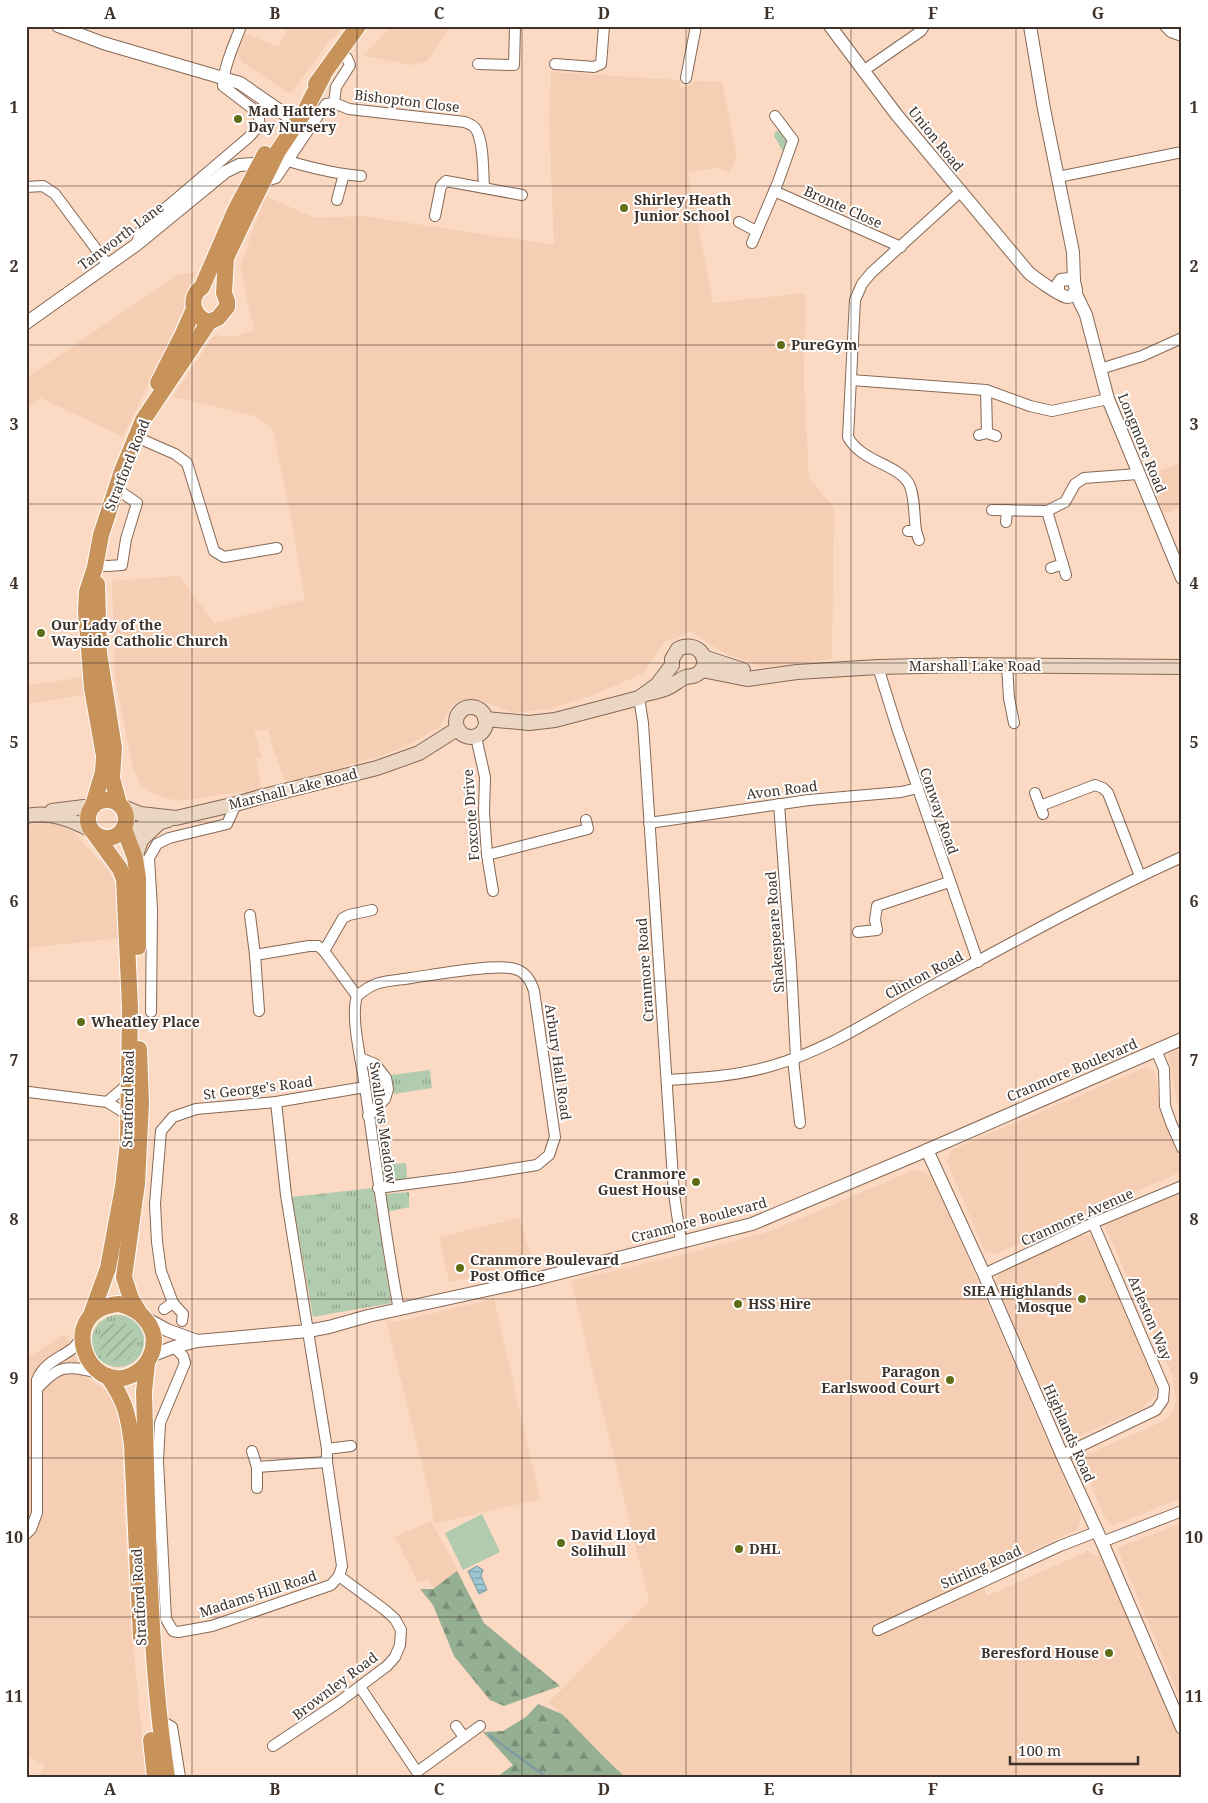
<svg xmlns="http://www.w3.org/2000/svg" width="1208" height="1803" font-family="'Noto Serif',serif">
<defs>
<pattern id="grass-tufts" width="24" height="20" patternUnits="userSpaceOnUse" patternTransform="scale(1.25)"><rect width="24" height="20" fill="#b0cbae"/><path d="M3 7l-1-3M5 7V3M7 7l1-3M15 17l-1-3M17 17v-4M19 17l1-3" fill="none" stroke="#91a58e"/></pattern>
<pattern id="forest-firs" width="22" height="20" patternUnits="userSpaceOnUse" patternTransform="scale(1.25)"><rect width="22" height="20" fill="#95af93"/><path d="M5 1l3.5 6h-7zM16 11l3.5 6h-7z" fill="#7b8f78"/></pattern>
<pattern id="garden-furrows" width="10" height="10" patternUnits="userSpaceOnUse" patternTransform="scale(1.25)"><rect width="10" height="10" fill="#b0cbae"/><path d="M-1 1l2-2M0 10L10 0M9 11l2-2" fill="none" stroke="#91a58e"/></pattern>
<pattern id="water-rules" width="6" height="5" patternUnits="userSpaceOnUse" patternTransform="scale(1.25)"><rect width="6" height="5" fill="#9bc7d3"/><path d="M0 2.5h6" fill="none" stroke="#80a2ab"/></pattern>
</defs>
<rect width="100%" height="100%" fill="#fbd9c3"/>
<!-- built -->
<g fill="#f6ceb3">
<path d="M289,26h48l4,3 -8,10 -2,-1 -37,52 -6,3 -46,-31 -4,-8 6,-21 34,14z"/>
<path d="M391,26h60l-24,35 -16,4 -48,-9z"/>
<path d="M551,72l128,8 2,7h7l7,-6 27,1 15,74 -8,16 -12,-4 -29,4 25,131 92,-10 -1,94 5,91 25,30 -2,151 -69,8 -41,-15 -32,-21 -16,8 -8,2 -10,12 -12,20 -48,21 -46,15 -36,4 -32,-12 -15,-2 -13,4 -14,23 -24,15 -32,14 -84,24 -15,2 -12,-32 -5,-19 -14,1 8,27 -6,1 6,30 -85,12 -23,-7 -12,-8 -9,-18 -18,-90 -3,-97 67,-5 35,47 91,-23 -14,-83 -19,-90 -17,-11 -82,-19 38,-58 5,-4 16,2 22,-7 -14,-62 25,-72 50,22 48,-2 191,29 -5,-126z"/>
<path d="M195,272l-13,41 -59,124 -82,-39 -14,9 -1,-1v-28l153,-104z"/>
<path d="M1182,462v44l-18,8 -15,-39z"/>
<path d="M84,677v18l-58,9v-18z"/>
<path d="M45,822l13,2 16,8 36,41 6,13 5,52 -95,10v-122z"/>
<path d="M1182,1048v67l-4,-10 -10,-51z"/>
<path d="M1147,1067l8,5 6,42 21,51 -4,8 -182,81 -11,-2 -38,-91 4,-11z"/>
<path d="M916,1169l16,7 149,341 -4,13 -82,37 -15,9 7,20 101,-45 14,8 41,93 39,93v32h-557l-76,-75 100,-101 -78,-320 122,-29 78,-21z"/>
<path d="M1182,1190v308l-70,28 -7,-8 -23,-54 -1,-7 87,-38 8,-16 -3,-27 -69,-151z"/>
<path d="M520,1218l13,46 -84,18 -10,-45z"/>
<path d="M1092,1235l65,148 -1,11 -15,15 -74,32 -4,-2 -68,-157 4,-9 82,-37z"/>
<path d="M494,1299l46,200 -106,25 -4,-27 -44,-177 6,2 8,-1z"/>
<path d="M65,1334l19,42 27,18 11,29 2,84 9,137 13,133h-107l6,-12 -19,-10v-398l6,-2z"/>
<path d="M431,1521l33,61 -29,9 -6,-11 -11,2 -23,-45z"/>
<path d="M1182,1523v180l-65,-155z"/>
</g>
<!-- grass -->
<g fill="url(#grass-tufts)">
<path d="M780,129l11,10 -7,14 -10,-17 1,-4z"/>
<path d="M430,1070l2,18 -38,6 -3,-19z"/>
<path d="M406,1163l1,16 -20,3 -3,-3 -4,-14z"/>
<path d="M373,1188l18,115 -78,14 -21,-120z"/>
<path d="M409,1192v15l-22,5 -2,-15 2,-3z"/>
<circle cx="118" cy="1341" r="26"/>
</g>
<!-- forest -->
<g fill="url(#forest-firs)">
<path d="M457,1571l27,52 76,63 -56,20 -14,-6 -36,-44 -21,-51 -13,-16h13z"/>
<path d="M538,1704l24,10 44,45 19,18h-128l16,-12 -30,-33 20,-1 23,-14z"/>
</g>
<!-- garden -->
<circle fill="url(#garden-furrows)" cx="118" cy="1342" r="19"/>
<!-- pitch -->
<path fill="#b0cbae" d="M482,1514l18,38 -37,18 -18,-37z"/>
<!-- water -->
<path fill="url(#water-rules)" stroke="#7f9aa0" d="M477,1566l6,4 -2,6 6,14 -8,4 -11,-23z"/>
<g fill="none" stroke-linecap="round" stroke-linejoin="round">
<!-- stream -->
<path stroke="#7f9aa0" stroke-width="2.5" d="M489,1735l57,42"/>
<defs>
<g id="minor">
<path d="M1165,26l6,6 11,4"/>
<path d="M478,64l36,1 1,-39"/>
<path d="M555,64l39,3 7,-3 3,-38"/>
<path d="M863,71l58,-40 3,-5"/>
<path d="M686,78l10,-52"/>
<path d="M334,103l15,6 116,13c4,2 8,3 10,6 9,11 8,45 9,60"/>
<path d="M288,161c24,7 47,13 73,15"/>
<path d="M1058,177l124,-25"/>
<path d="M262,182l14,-4 50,-74 8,-1 2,-16 14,-22 -3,-7 -7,-6"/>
<path d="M26,187l17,-1 12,8 53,71"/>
<path d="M774,191l127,56"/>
<path d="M337,200l7,-26"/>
<path d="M435,216l6,-30 5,-5 76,14"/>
<path d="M739,222l17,9"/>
<path d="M752,243l26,-61 15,-42 -18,-24"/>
<path d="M136,245l6,-17 107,-91c7,-8 14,-13 8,-25l-34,-26c1,-21 11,-41 18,-60"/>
<path d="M1100,369l42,-13 40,-18"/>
<path d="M851,380l135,10 44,16 22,5 56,-12"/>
<path d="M986,390l1,43"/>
<path d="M979,435l8,-2 9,3"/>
<path d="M136,437l39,17 12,9 27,88 10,6 53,-9"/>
<path d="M992,510l55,1 18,-9 10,-18 9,-6 54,-4"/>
<path d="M1047,511l19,64"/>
<path d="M1006,522l1,-12"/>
<path d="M908,531h8l3,9"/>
<path d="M916,531c-2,-13 -1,-36 -7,-47 -11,-20 -48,-22 -61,-47l7,-137 7,-16 9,-11 89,-81"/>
<path d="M95,565l13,1 14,-1 4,-26 11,-36 -22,-15"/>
<path d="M1051,568l12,-4"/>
<path d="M1007,666l2,32 5,25"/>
<path d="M878,667l19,61 81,234"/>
<path d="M639,698l4,25 31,471 7,47"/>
<path d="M476,737l9,40 -1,35 3,43 6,36"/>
<path d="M1035,793l8,21"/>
<path d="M779,804l12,161 5,93"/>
<path d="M1040,806l55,-21 8,3 5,5 32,83"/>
<path d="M649,823l160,-23 92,-8 17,-4"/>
<path d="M487,855l101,-26 -2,-9"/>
<path d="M250,915l5,40 54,-9h9l6,5 33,45c-7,23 5,66 8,91 11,74 20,149 34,223"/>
<path d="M858,932l19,-2 -2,-10 2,-14 72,-24"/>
<path d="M324,951l19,-33 6,-3 23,-5"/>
<path d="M255,955l4,56"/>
<path d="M357,996c6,-5 11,-9 19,-12 11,-4 24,-4 35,-6 22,-3 85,-15 104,-9 11,3 16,12 19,22l21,146 -6,18 -12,10 -75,12 -84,11"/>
<path d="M151,1012l1,-103 -3,-51 8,-14 12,-6 58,-14 9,-20"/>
<path d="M1156,1050l8,19 1,37 6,17 11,25"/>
<path d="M360,1058l15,6 11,14 2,11 -3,10 -17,17"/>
<path d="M793,1059l7,64"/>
<path d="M667,1080c35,-2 70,-4 104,-14 58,-16 107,-51 159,-79 83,-45 166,-91 252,-130"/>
<path d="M29,1092l78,10 21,13"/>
<path d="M107,1102l21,-18"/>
<path d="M984,1274l109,-51 89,-37"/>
<path d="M164,1309l9,-6"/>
<path d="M182,1321l1,-7 -10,-11 -12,-32 -4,-29 -2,-38 6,-73 12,-14 23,-8 80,-7 89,-15"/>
<path d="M174,1347l9,9 2,7 -25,60 -2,38 8,158 7,12 5,1 34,-6 119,-41 8,-9 3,-10 -15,-104v-13l-41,-254 -10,-93"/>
<path d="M37,1389c23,-26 30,-23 63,-16"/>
<path d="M327,1449l24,-3"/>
<path d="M252,1451l5,16 70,-5"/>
<path d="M1062,1455l94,-45 7,-10 1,-12 -71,-165"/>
<path d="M257,1467v21"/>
<path d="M26,1534l5,-5 6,-16v-133c7,-17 21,-21 35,-31 4,-3 7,-8 10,-12"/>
<path d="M1102,1542l80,-31"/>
<path d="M878,1630l182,-84 36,-14"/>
<path d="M360,1687l57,85 63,-46"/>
<path d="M158,1719l14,8 8,50"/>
<path d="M456,1726l8,11"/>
<path d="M273,1746l66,-44 48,-36 8,-9 5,-12 1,-15 -6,-11 -10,-9 -46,-34"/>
</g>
<g id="tertiary">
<path d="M58,26l45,17 137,40 49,34"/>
<path d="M830,26l66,88 133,159c5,4 34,25 38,24 5,0 7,-3 9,-7l-2,-9 -1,-29 -29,-143 -14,-83"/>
<path d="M1058,292v-8l3,-4 8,-1 5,2"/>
<path d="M1075,292l11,23 22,84 74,179"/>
<path d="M26,323l110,-78 89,-73 14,-7 14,-1 7,-2"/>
<path d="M927,1150l57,124 78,181 40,87 80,186"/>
<path d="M147,1319l20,11 30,11"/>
<path d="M151,1356l23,-9 23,-6 111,-10 21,-4 39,-11 164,-36 220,-56 166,-70 264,-115"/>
</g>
<g id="secondary">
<path d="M703,657l40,13"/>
<path d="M702,670l45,9 50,-7 81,-5 84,-2 220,2"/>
<circle cx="471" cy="722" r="15"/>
<path d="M485,719l44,4 26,-3 84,-22 18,-13 15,-20v-6l6,-10c17,-9 35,8 22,23 -5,5 -9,4 -14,5 -6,2 -12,8 -17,10 -7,4 -16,5 -23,7"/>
<path d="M123,807l17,7 36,4 60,-14 24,-7 117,-29 42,-15 38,-24"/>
<path d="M52,811l32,-4 7,1"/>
<path d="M26,816c24,-5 44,3 65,14"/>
<path d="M124,829h12l32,-9"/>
<path d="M135,858l6,-18 16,-15"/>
</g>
<g id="trunk">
<path d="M316,84l42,-58"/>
<path d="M209,322c-16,-5 -22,-24 -7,-35l33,-76 30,-57"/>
<path d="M158,383l24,-47 12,-27"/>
<path d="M97,584l2,69 15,95 -2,30 7,26"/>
<circle cx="107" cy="819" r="19"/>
<path d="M93,805l10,-33 1,-16 -12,-68 -6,-77 1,-19 8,-25 6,-32 21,-64 21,-51 66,-98 9,-4 9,-11v-6l-3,-8 2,-35 18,-38 34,-69 28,-42 17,-33"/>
<path d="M124,829l11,29 3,20v69"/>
<path d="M119,1304c25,6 43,28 31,53 -4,9 -10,14 -18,18 -45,21 -78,-65 -13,-71z"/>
<path d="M139,1312l-8,-13 -7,-22 13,-93 4,-81 -2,-54"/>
<path d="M91,1315l17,-47 15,-81 5,-46 2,-134 -6,-128 -4,-10 -26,-36"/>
<path d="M147,1364l-3,28c4,128 4,257 23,385"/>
<path d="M108,1376c18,27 20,38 24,69l9,193"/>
<path d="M151,1740l4,37"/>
</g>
</defs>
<!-- minor casing -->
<use href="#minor" stroke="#866955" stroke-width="12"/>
<!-- tertiary casing -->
<use href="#tertiary" stroke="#866955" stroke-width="14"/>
<!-- secondary casing -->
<use href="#secondary" stroke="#866955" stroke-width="16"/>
<!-- trunk casing -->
<use href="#trunk" stroke="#fff" stroke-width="18"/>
<!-- minor -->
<use href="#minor" stroke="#fff" stroke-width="10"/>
<!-- tertiary -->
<use href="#tertiary" stroke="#fff" stroke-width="12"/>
<!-- secondary -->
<use href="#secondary" stroke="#ead6c2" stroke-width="14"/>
<!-- trunk -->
<use href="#trunk" stroke="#c8935b" stroke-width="16"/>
</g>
<!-- grid -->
<path fill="none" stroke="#3f322a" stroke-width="1" stroke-opacity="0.55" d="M192,26v1751M357,26v1751M522,26v1751M686,26v1751M851,26v1751M1016,26v1751M26,186h1156M26,345h1156M26,504h1156M26,663h1156M26,822h1156M26,981h1156M26,1140h1156M26,1299h1156M26,1458h1156M26,1617h1156"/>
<!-- markers -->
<g fill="#5f6d16" stroke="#fff" stroke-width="2">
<circle cx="238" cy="119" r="5"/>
<circle cx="624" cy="208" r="5"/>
<circle cx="781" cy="345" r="5"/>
<circle cx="41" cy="633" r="5"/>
<circle cx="81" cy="1022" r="5"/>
<circle cx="696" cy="1182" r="5"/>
<circle cx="460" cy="1268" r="5"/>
<circle cx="1082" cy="1299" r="5"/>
<circle cx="738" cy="1304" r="5"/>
<circle cx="950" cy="1380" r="5"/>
<circle cx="561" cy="1543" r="5"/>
<circle cx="739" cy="1549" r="5"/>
<circle cx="1109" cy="1653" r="5"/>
</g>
<g text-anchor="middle" stroke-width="4" stroke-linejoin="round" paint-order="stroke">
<!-- street labels -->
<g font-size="14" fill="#3f322a" stroke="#fff">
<text transform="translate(407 101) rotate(7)" y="5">Bishopton Close</text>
<text transform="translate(936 139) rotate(51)" y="5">Union Road</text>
<text transform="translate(843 207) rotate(24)" y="5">Bronte Close</text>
<text transform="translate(121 236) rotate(-37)" y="5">Tanworth Lane</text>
<text transform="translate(1142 443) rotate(68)" y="5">Longmore Road</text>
<text transform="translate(127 465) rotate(-68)" y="5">Stratford Road</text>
<text x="975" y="671">Marshall Lake Road</text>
<text transform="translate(293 789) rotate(-14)" y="5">Marshall Lake Road</text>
<text transform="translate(782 790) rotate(-7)" y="5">Avon Road</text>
<text transform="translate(939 811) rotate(71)" y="5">Conway Road</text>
<text transform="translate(471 815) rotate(-94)" y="5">Foxcote Drive</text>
<text transform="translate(775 932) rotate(-94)" y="5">Shakespeare Road</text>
<text transform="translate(645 970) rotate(-94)" y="5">Cranmore Road</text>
<text transform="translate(924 975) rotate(-28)" y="5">Clinton Road</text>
<text transform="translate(558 1062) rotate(82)" y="5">Arbury Hall Road</text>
<text transform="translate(1072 1070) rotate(-23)" y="5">Cranmore Boulevard</text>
<text transform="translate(258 1088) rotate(-7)" y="5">St George's Road</text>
<text transform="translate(128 1099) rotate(-89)" y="5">Stratford Road</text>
<text transform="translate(383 1123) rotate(82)" y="5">Swallows Meadow</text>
<text transform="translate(1077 1217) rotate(-24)" y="5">Cranmore Avenue</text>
<text transform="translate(699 1220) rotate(-15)" y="5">Cranmore Boulevard</text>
<text transform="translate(1150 1318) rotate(67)" y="5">Arleston Way</text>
<text transform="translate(1069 1433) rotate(66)" y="5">Highlands Road</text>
<text transform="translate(981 1567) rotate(-24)" y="5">Stirling Road</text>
<text transform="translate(258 1594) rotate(-18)" y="5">Madams Hill Road</text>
<text transform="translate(139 1597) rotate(-93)" y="5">Stratford Road</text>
<text transform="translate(335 1686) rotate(-37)" y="5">Brownley Road</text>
</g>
<!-- poi labels -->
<g font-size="14" font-weight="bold" fill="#3f322a" stroke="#fff" text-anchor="start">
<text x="248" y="116">Mad Hatters<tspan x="248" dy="16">Day Nursery</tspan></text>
<text x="634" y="205">Shirley Heath<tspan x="634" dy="16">Junior School</tspan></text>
<text x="791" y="350">PureGym</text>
<text x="51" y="630">Our Lady of the<tspan x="51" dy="16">Wayside Catholic Church</tspan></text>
<text x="91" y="1027">Wheatley Place</text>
<text x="686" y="1179" text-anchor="end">Cranmore<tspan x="686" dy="16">Guest House</tspan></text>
<text x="470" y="1265">Cranmore Boulevard<tspan x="470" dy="16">Post Office</tspan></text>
<text x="1072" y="1296" text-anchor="end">SIEA Highlands<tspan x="1072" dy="16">Mosque</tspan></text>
<text x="748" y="1309">HSS Hire</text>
<text x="940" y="1377" text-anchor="end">Paragon<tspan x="940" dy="16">Earlswood Court</tspan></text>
<text x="571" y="1540">David Lloyd<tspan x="571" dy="16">Solihull</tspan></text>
<text x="749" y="1554">DHL</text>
<text x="1099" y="1658" text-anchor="end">Beresford House</text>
</g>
</g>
<!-- border -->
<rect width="1208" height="1803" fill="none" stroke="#ffffff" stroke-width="55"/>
<!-- scale -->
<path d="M1010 1756v8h128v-8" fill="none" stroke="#3f322a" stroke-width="2.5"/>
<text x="1018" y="1756" font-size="15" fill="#3f322a" stroke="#ffffff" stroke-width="4" paint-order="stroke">100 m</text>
<rect x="28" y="28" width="1152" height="1748" fill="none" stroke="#3f322a" stroke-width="2"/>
<g font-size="16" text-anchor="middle" font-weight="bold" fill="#3f322a">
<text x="110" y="19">A</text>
<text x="275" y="19">B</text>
<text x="439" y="19">C</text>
<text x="604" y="19">D</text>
<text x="769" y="19">E</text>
<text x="933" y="19">F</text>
<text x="1098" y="19">G</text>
<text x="14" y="113">1</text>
<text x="1194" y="113">1</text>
<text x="14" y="272">2</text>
<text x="1194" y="272">2</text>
<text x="14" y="430">3</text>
<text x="1194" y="430">3</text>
<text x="14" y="589">4</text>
<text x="1194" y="589">4</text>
<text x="14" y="748">5</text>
<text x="1194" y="748">5</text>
<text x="14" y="907">6</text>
<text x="1194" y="907">6</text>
<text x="14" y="1066">7</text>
<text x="1194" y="1066">7</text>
<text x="14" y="1225">8</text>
<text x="1194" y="1225">8</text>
<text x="14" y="1384">9</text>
<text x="1194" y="1384">9</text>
<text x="14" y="1543">10</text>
<text x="1194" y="1543">10</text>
<text x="14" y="1702">11</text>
<text x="1194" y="1702">11</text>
<text x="110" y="1795">A</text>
<text x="275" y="1795">B</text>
<text x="439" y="1795">C</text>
<text x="604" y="1795">D</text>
<text x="769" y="1795">E</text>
<text x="933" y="1795">F</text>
<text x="1098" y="1795">G</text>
</g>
</svg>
